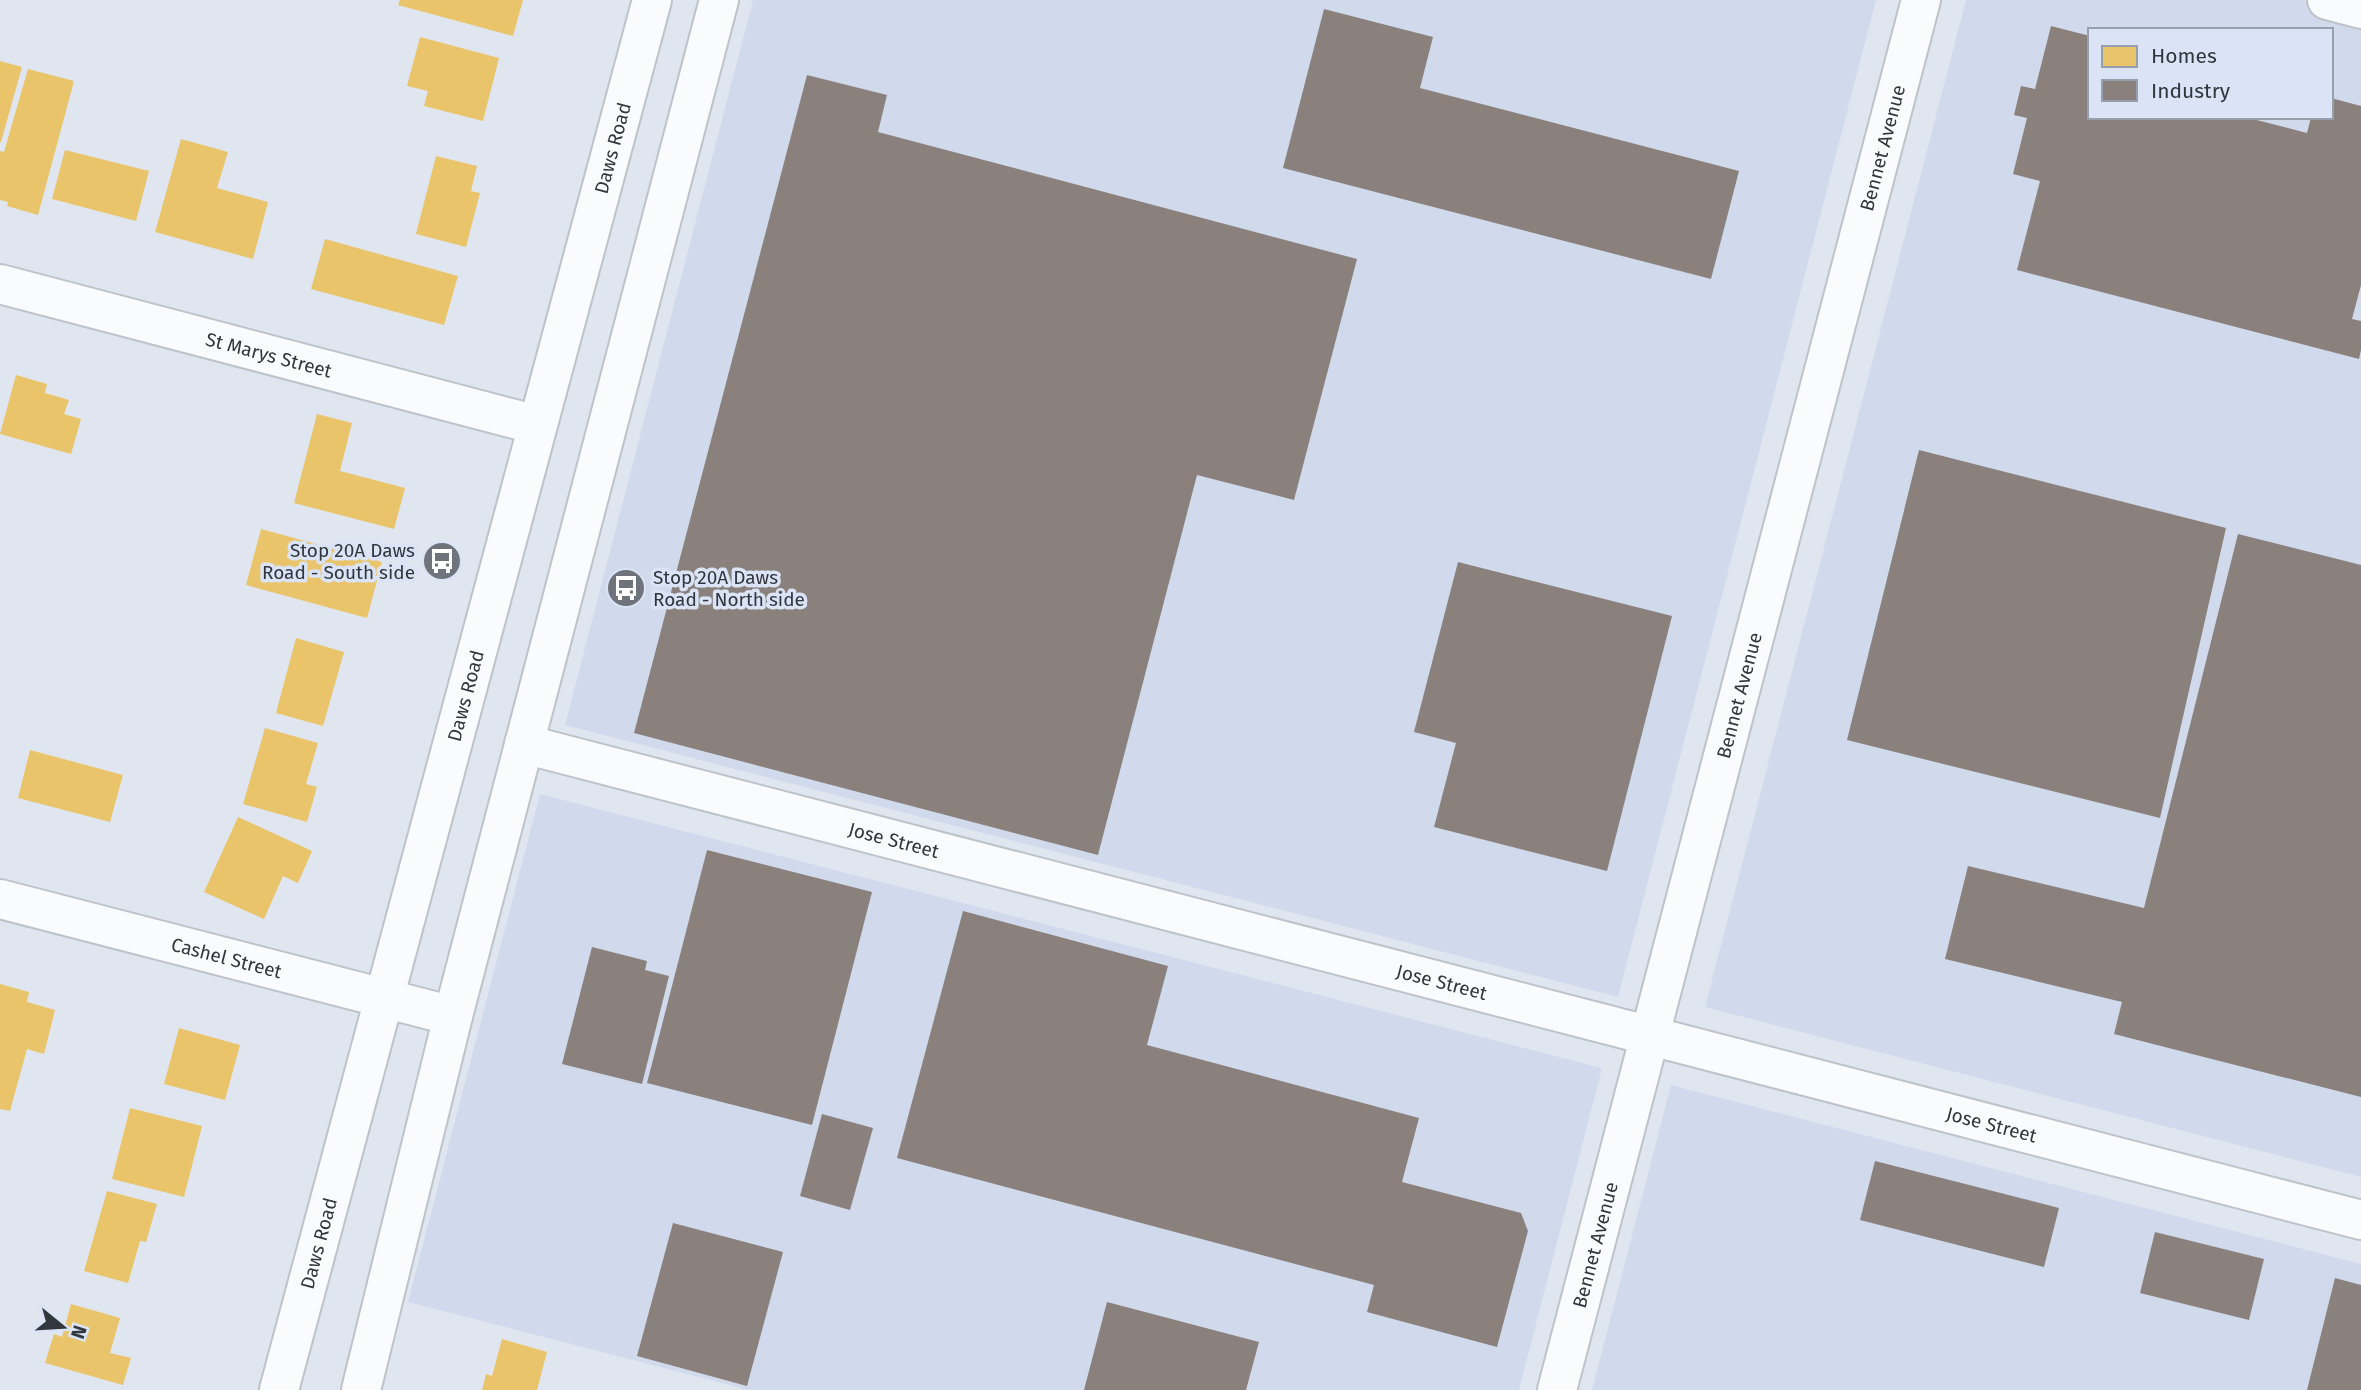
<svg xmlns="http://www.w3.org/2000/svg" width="2361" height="1390" font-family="'Fira Sans',sans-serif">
<rect width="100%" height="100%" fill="#e0e6f0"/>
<!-- built -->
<g fill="#d0daec" fill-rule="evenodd">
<path d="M753,0h1123l-258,997 -1053,-272z"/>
<path d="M1966,0h395v1177l-656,-170zM2090,30h241v87h-241z"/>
<path d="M540,794l1062,274 -83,322h-770l-341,-88z"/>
<path d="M1671,1085l690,179v126h-769z"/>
</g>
<!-- homes -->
<g fill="#e9c46a">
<path d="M400,0h123l-10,36 -115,-31z"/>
<path d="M420,37l79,21 -16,63 -59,-15 4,-15 -21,-5z"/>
<path d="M0,61l22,6 -21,75h-1z"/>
<path d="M28,69l46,12 -36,134 -31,-9 1,-4 -8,-2v-49l4,1z"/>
<path d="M181,139l47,13 -11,36 51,14 -15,57 -98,-27z"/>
<path d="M65,150l84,21 -13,50 -84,-22z"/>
<path d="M436,156l41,10 -6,25 9,2 -14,54 -50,-13z"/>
<path d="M325,239l133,37 -14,49 -133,-36z"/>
<path d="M16,375l31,9 -2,9 24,7 -5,14 17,5 -10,35 -71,-20z"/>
<path d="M317,414l35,9 -12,48 65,17 -11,41 -100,-26z"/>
<path d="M261,529l121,33 -15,56 -121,-33z"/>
<path d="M296,638l48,14 -21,74 -47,-13z"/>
<path d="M265,728l53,15 -12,41 11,3 -10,35 -64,-18z"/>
<path d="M30,750l93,25 -13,47 -92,-24z"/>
<path d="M238,817l74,34 -14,32 -15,-7 -19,43 -60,-27z"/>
<path d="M0,984l29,8 -2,10 28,8 -11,44 -17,-5 -17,62 -10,-2z"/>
<path d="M179,1028l61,17 -15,55 -61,-16z"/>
<path d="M130,1108l72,18 -18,71 -72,-18z"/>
<path d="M107,1191l50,13 -11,38 -6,-1 -12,42 -44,-12z"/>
<path d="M71,1304l49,14 -10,35 21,5 -8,27 -78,-22 9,-29 8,3z"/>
<path d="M502,1339l45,13 -10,38h-55l4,-16 6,2z"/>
</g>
<!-- industry -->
<g fill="#8a817c">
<path d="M1324,9l109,28 -13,51 319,83 -28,108 -428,-111z"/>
<path d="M2051,26l39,10v81h155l62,16 4,-16h20v-19l30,8v179l-9,34 9,2v29l-2,9 -342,-89 23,-89 -27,-7 14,-56 -13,-3 7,-29 14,3z"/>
<path d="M807,75l80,20 -9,37 479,127 -63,241 -97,-25 -99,380 -464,-122z"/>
<path d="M1919,450l307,78 -66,290 -313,-78z"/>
<path d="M2238,534l123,31v532l-247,-63 8,-32 -177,-43 23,-93 176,42z"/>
<path d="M1458,562l214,54 -65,255 -173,-44 22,-84 -42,-11z"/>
<path d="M707,850l165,42 -60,233 -165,-42z"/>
<path d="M963,911l205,55 -21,79 272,73 -17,64 119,31 7,18 -31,116 -130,-35 7,-27 -477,-127z"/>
<path d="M592,947l55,14 -2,9 24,6 -27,108 -80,-20z"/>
<path d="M822,1114l51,14 -23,82 -50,-14z"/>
<path d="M1875,1161l184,47 -15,59 -184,-47z"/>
<path d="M673,1223l110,29 -36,134 -110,-30z"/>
<path d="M2155,1232l109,27 -15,61 -109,-27z"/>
<path d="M2335,1278l26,7v105h-54z"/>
<path d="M1107,1302l152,40 -13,48h-162z"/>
</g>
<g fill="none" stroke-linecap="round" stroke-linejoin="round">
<defs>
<g id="minor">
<path d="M2327,0l34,9"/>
<path id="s1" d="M0,284l537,141"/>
<path id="s2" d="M524,744l1837,476"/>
<path id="s3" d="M1557,1390l364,-1390"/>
</g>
<g id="tertiary">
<path id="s4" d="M0,899l453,117"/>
</g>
<g id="secondary">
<path id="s5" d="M279,1390l373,-1390"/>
<path d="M361,1390l92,-374 266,-1016"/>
</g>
</defs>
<!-- minor casing -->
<use href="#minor" stroke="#bec3ca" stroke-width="42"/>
<!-- tertiary casing -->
<use href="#tertiary" stroke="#bec3ca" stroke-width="42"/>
<!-- secondary casing -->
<use href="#secondary" stroke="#bec3ca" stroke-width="42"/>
<!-- minor -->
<use href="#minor" stroke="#fafbfd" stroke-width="38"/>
<!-- tertiary -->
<use href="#tertiary" stroke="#fafbfd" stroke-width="38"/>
<!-- secondary -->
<use href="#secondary" stroke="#fafbfd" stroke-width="38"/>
</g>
<!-- icons -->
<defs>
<symbol id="bus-disc" viewBox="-11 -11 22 22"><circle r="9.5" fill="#6f747c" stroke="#dae4f6"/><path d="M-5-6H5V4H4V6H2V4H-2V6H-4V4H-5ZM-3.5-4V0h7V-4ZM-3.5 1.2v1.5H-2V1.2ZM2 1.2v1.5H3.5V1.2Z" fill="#fff"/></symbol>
</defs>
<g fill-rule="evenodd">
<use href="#bus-disc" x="420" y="539" width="44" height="44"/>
<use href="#bus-disc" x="604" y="566" width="44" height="44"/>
</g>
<g text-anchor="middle" stroke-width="7" stroke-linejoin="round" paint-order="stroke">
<!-- street labels -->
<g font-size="19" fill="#32363d" stroke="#dae4f6">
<text dy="7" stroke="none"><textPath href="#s5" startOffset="1286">Daws Road</textPath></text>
<text dy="7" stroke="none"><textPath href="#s3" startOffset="1284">Bennet Avenue</textPath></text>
<text dy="7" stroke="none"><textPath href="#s1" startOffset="278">St Marys Street</textPath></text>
<text dy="7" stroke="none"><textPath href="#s5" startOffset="719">Daws Road</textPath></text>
<text dy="7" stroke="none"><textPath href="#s3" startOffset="718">Bennet Avenue</textPath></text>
<text dy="7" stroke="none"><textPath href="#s2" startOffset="382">Jose Street</textPath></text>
<text dy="7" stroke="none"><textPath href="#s4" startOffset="234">Cashel Street</textPath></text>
<text dy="7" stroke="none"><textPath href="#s2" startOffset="948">Jose Street</textPath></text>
<text dy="7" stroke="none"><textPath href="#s2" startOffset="1516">Jose Street</textPath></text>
<text dy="7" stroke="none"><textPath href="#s5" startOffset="152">Daws Road</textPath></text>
<text dy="7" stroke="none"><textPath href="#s3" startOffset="150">Bennet Avenue</textPath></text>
</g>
<!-- poi labels -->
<g font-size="19" fill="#32363d" stroke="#dae4f6" text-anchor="end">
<text x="415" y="557">Stop 20A Daws<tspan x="415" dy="22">Road - South side</tspan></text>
<text x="653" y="584" text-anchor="start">Stop 20A Daws<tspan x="653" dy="22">Road - North side</tspan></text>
</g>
</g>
<!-- legend -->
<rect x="2088" y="28" width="245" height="91" fill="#dae4f6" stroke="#979eac" stroke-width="2"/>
<rect x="2102" y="46" width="35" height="21" fill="#e9c46a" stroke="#979eac" stroke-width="2"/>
<text x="2151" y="63" font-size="21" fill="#32363d">Homes</text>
<rect x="2102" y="80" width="35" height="21" fill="#8a817c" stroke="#979eac" stroke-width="2"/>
<text x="2151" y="98" font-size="21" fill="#32363d">Industry</text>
<!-- north arrow -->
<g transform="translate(63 1327) rotate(108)" stroke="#dae4f6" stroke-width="5" paint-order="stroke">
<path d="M0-5L12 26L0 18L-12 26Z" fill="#32363d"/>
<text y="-10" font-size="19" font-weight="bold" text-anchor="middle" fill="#32363d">N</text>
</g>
</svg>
